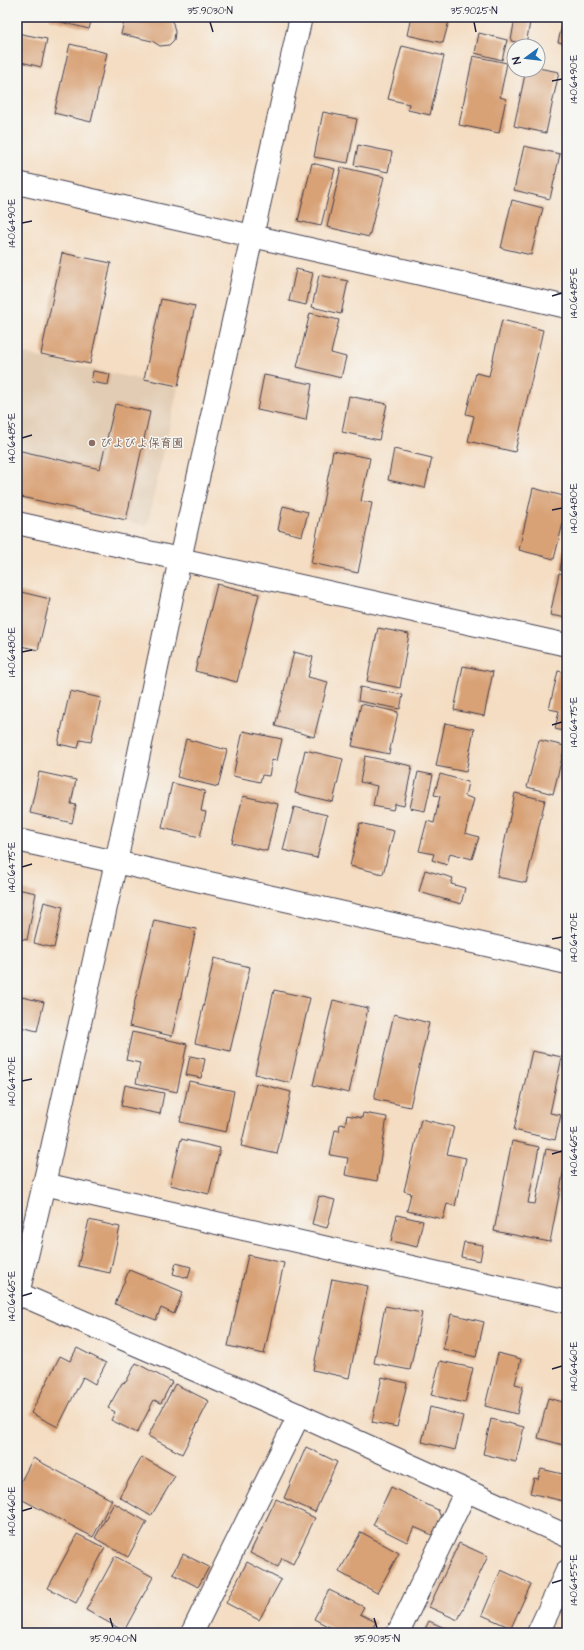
<svg xmlns="http://www.w3.org/2000/svg" width="584" height="1650" font-family="'Architects Daughter','Klee One',sans-serif">
<rect width="100%" height="100%" fill="#f6f6f2"/>
<filter id="ink" filterUnits="userSpaceOnUse"><feTurbulence type="fractalNoise" baseFrequency=".025" numOctaves="2"/><feDisplacementMap in="SourceGraphic" scale="8" xChannelSelector="R" yChannelSelector="G"/><feConvolveMatrix kernelMatrix="1 2 1 2 8 2 1 2 1" color-interpolation-filters="sRGB"/></filter>
<filter id="wash" filterUnits="userSpaceOnUse"><feTurbulence type="fractalNoise" baseFrequency=".012" numOctaves="4" result="noise"/><feDisplacementMap in="SourceGraphic" scale="16" xChannelSelector="R" yChannelSelector="G"/><feGaussianBlur stdDeviation="0.9" result="paint"/><feColorMatrix in="noise" values="0 0 0 0 0 0 0 0 0 0 0 0 0 0 0 0 0 1.4 0 .05"/><feComposite in="paint" operator="in"/></filter>
<g filter="url(#wash)">
<rect width="100%" height="100%" fill="#f4ddc2"/>
<!-- built -->
<path fill="#e2ccb3" d="M17,352l161,36 -31,138 -130,-29z"/>
<g id="blocks">
<!-- building -->
<g fill="#d8a176">
<path d="M50,17h42l-3,12 -40,-10z"/>
<path d="M125,17h43l5,6 2,9 -1,8 -5,5 -9,1 -8,-5 -31,-7z"/>
<path d="M411,17h39l-7,26 -36,-8z"/>
<path d="M515,17h16l-5,27 -15,-3z"/>
<path d="M564,17h3v27l-9,-2z"/>
<path d="M17,33l30,6 -6,28 -24,-6z"/>
<path d="M479,33l28,7 -5,20 -27,-7z"/>
<path d="M70,44l37,9 -16,69 -37,-9z"/>
<path d="M402,46l42,10 -14,59 -22,-5 1,-6 -21,-5z"/>
<path d="M473,56l34,7 -7,34 6,2 -7,34 -40,-8z"/>
<path d="M538,68l21,4 -13,61 -32,-7 12,-56h12z"/>
<path d="M323,112l34,7 -9,44 -34,-6z"/>
<path d="M358,145l34,7 -4,20 -34,-7z"/>
<path d="M524,146l36,8 -10,45 -36,-9z"/>
<path d="M312,163l23,6 -14,57 -23,-5z"/>
<path d="M341,167l43,10 -15,60 -42,-10z"/>
<path d="M512,200l31,8 -12,47 -30,-7z"/>
<path d="M62,253l49,10 -21,101 -49,-10z"/>
<path d="M296,269l17,4 -7,32 -17,-4z"/>
<path d="M319,275l29,6 -7,33 -29,-7z"/>
<path d="M161,299l34,7 -17,80 -34,-7z"/>
<path d="M310,313l29,7 -8,33 15,4 -5,21 -44,-11z"/>
<path d="M502,320l41,10 -28,122 -47,-11 6,-25 -8,-2 10,-41 13,3z"/>
<path d="M93,371l17,3 -2,11 -17,-3z"/>
<path d="M264,375l48,9 -6,36 -49,-10z"/>
<path d="M349,396l38,8 -8,36 -37,-8z"/>
<path d="M115,404l35,8 -24,108 -109,-24v-46l83,19z"/>
<path d="M394,449l38,9 -7,30 -37,-8z"/>
<path d="M333,451l37,7 -9,43 11,2 -14,70 -47,-10z"/>
<path d="M533,488l34,9v10l-13,52 -35,-9z"/>
<path d="M283,506l25,6 -6,24 -24,-6z"/>
<path d="M566,538h1v33l-7,-1z"/>
<path d="M559,573l8,2v43l-17,-3z"/>
<path d="M217,584l42,10 -22,88 -42,-11z"/>
<path d="M17,591l33,8 -12,51 -21,-5z"/>
<path d="M378,628l31,6 -9,54 -33,-7z"/>
<path d="M294,652l19,5 -5,20 20,5 -14,55 -39,-11z"/>
<path d="M463,666l30,6 -9,44 -30,-6z"/>
<path d="M558,671l9,2v59l-12,-3 4,-18 -10,-2z"/>
<path d="M360,687l43,8 -3,14 -42,-8z"/>
<path d="M70,691l31,7 -10,44 -11,-2 -2,8 -20,-4z"/>
<path d="M361,704l37,8 -9,42 -37,-8z"/>
<path d="M445,723l29,6 -8,43 -30,-6z"/>
<path d="M243,731l39,8 -5,22 -5,-1 -3,16 -7,-1 -2,7 -27,-6z"/>
<path d="M186,739l41,11 -9,37 -41,-10z"/>
<path d="M539,740l26,6 -12,48 -26,-7z"/>
<path d="M305,750l38,9 -10,43 -38,-9z"/>
<path d="M365,756l47,10 -8,40 -9,-2 -2,6 -20,-4 4,-20 -17,-4z"/>
<path d="M39,772l37,8 -5,24 5,1 -4,18 -42,-10z"/>
<path d="M418,772l15,3 -8,36 -15,-3z"/>
<path d="M440,774l28,8 -3,14 9,3 -9,34 14,4 -7,22 -22,-6 -3,12 -15,-5 2,-6 -15,-3 8,-30 7,2 6,-27 -6,-1z"/>
<path d="M172,783l33,8 -4,20 5,1 -6,25 -38,-9z"/>
<path d="M515,793l30,7 -19,83 -29,-6z"/>
<path d="M243,796l35,8 -11,47 -35,-8z"/>
<path d="M294,807l33,8 -10,43 -34,-8z"/>
<path d="M360,823l34,8 -11,43 -33,-8z"/>
<path d="M425,870l28,8 -2,6 14,4 -4,16 -42,-12z"/>
<path d="M17,889l19,4 -9,47 -10,-2z"/>
<path d="M44,902l19,5 -9,41 -20,-5z"/>
<path d="M154,920l42,9 -24,107 -43,-10z"/>
<path d="M214,958l36,9 -20,84 -35,-8z"/>
<path d="M274,990l36,8 -20,85 -35,-9z"/>
<path d="M17,996l27,6 -7,29 -20,-5z"/>
<path d="M333,1000l35,8 -19,85 -36,-8z"/>
<path d="M394,1014l35,9 -19,84 -36,-8z"/>
<path d="M132,1032l55,12 -10,48 -41,-9 4,-20 -14,-3z"/>
<path d="M532,1051l30,6 -12,56 11,2 -6,25 -41,-10z"/>
<path d="M190,1056l15,3 -4,19 -15,-3z"/>
<path d="M189,1081l45,10 -8,41 -46,-10z"/>
<path d="M256,1083l35,9 -14,62 -36,-8z"/>
<path d="M125,1085l39,8 -4,21 -39,-8z"/>
<path d="M363,1113l24,4 -10,64 -32,-6 3,-17 -18,-3 5,-25 4,1 1,-7 5,1 2,-10 15,3z"/>
<path d="M421,1119l33,8 -7,27 19,4 -11,48 -8,-2 -4,15 -36,-8 4,-18 -7,-2z"/>
<path d="M181,1139l39,9 -11,46 -39,-9z"/>
<path d="M512,1141l27,6 -11,56 7,1 11,-55 21,4 -17,89 -56,-11z"/>
<path d="M319,1196l16,4 -8,28 -15,-4z"/>
<path d="M397,1215l26,6 -6,26 -26,-6z"/>
<path d="M89,1220l31,7 -10,46 -32,-7z"/>
<path d="M464,1242l19,3 -3,16 -19,-4z"/>
<path d="M248,1255l36,8 -20,91 -36,-8z"/>
<path d="M176,1263l15,4 -3,11 -15,-4z"/>
<path d="M129,1270l54,22 -9,22 -13,-6 -5,12 -41,-16z"/>
<path d="M332,1279l36,7 -19,92 -36,-8z"/>
<path d="M385,1306l37,7 -12,57 -36,-7z"/>
<path d="M451,1314l33,8 -8,35 -33,-8z"/>
<path d="M77,1348l29,15 -11,21 -12,-7 -25,50 -27,-14 29,-57 10,5z"/>
<path d="M498,1353l23,6 -6,25 8,2 -6,28 -32,-8z"/>
<path d="M440,1361l33,7 -8,35 -34,-8z"/>
<path d="M136,1363l36,19 -11,21 -7,-3 -17,33 -26,-13 4,-8 -7,-4 14,-25 4,-1z"/>
<path d="M382,1377l25,6 -10,44 -25,-5z"/>
<path d="M175,1384l34,17 -27,53 -34,-18z"/>
<path d="M548,1398l19,5v43l-29,-8z"/>
<path d="M430,1407l33,9 -8,34 -33,-8z"/>
<path d="M491,1419l33,8 -8,35 -33,-8z"/>
<path d="M306,1447l31,15 -22,50 -31,-14z"/>
<path d="M142,1457l33,19 -24,40 -32,-19z"/>
<path d="M33,1458l79,42 -19,37 -76,-40v-8z"/>
<path d="M541,1469l26,6v27l-37,-9 4,-15 4,1z"/>
<path d="M391,1487l47,23 3,8 -9,17 -18,-8 -7,15 -34,-17z"/>
<path d="M276,1499l39,19 -22,46 -11,-6 -4,9 -28,-14z"/>
<path d="M114,1503l33,19 -19,35 -33,-19z"/>
<path d="M361,1532l38,21 -22,40 -38,-21z"/>
<path d="M77,1534l28,14 -29,55 -28,-15z"/>
<path d="M459,1543l29,13 -30,64 -29,-13z"/>
<path d="M183,1554l26,13 -11,20 -25,-13z"/>
<path d="M115,1556l38,21 -29,54 -38,-21z"/>
<path d="M247,1562l34,18 -22,40 -33,-17z"/>
<path d="M501,1570l30,14 -20,44 -29,-13z"/>
<path d="M329,1590l35,17 -4,7 16,8 -6,11h-29l-27,-14z"/>
<path d="M429,1621l26,12h-32z"/>
<path d="M311,1628l9,5h-12z"/>
</g>
</g>
</g>
<g filter="url(#ink)">
<use href="#blocks" fill-opacity="0" stroke="#423e4f" stroke-width="1"/>
<g fill="none" stroke-linecap="round" stroke-linejoin="round">
<defs>
<g id="minor">
<path d="M17,183l550,124"/>
<path d="M17,523l550,122"/>
<path d="M17,840l550,123"/>
<path d="M44,1184l523,118"/>
<path d="M17,1293l282,122 268,121"/>
<path d="M17,1298l27,-114 72,-322 64,-303 121,-542"/>
<path d="M192,1633l107,-218"/>
<path d="M398,1633l68,-142"/>
<path d="M538,1633l29,-62"/>
</g>
</defs>
<!-- minor casing -->
<use href="#minor" stroke="#423e4f" stroke-width="24"/>
<!-- minor -->
<use href="#minor" stroke="#fff" stroke-width="22"/>
</g>
</g>
<!-- ticks -->
<path fill="none" stroke="#22223b" stroke-width="1.5" d="M210,22l3,10M474,22l2,10M552,81l10,-2M22,223l10,-2M552,296l10,-3M22,438l10,-3M552,510l10,-2M22,652l10,-2M552,725l10,-3M22,867l10,-3M552,939l10,-2M22,1081l10,-2M552,1154l10,-3M22,1296l10,-3M552,1369l10,-3M22,1511l10,-3M552,1583l10,-3M110,1618l3,10M374,1618l3,10"/>
<!-- markers -->
<circle fill="#8d6e63" stroke="#f6f6f2" stroke-width="1.5" cx="92" cy="443" r="4"/>
<g text-anchor="middle" stroke-width="3" stroke-linejoin="round" paint-order="stroke">
<!-- education labels -->
<g font-size="12" font-weight="bold" fill="#785e54" stroke="#f6f6f2" text-anchor="start">
<text x="100" y="447">ぴよびよ保育園</text>
</g>
</g>
<!-- margin -->
<rect width="584" height="1650" fill="none" stroke="#f6f6f2" stroke-width="44"/>
<!-- north arrow -->
<g transform="translate(526 58) rotate(255)"><circle r="19" fill="#f6f6f2" stroke="#a1a1a9"/>
<path d="M0-3L7 15L0 10L-7 15Z" fill="#1f6fb2"/>
<text y="-6" font-size="11" font-weight="bold" text-anchor="middle" fill="#22223b">N</text>
</g>
<rect x="22" y="22" width="540" height="1606" fill="none" stroke="#22223b" stroke-width="1.5"/>
<g font-size="10" text-anchor="middle" fill="#22223b">
<text x="210" y="14">35.9030°N</text>
<text x="474" y="14">35.9025°N</text>
<text transform="translate(573 79) rotate(-90)" y="4">140.6490°E</text>
<text transform="translate(11 223) rotate(-90)" y="4">140.6490°E</text>
<text transform="translate(573 293) rotate(-90)" y="4">140.6485°E</text>
<text transform="translate(11 438) rotate(-90)" y="4">140.6485°E</text>
<text transform="translate(573 508) rotate(-90)" y="4">140.6480°E</text>
<text transform="translate(11 652) rotate(-90)" y="4">140.6480°E</text>
<text transform="translate(573 722) rotate(-90)" y="4">140.6475°E</text>
<text transform="translate(11 867) rotate(-90)" y="4">140.6475°E</text>
<text transform="translate(573 937) rotate(-90)" y="4">140.6470°E</text>
<text transform="translate(11 1081) rotate(-90)" y="4">140.6470°E</text>
<text transform="translate(573 1151) rotate(-90)" y="4">140.6465°E</text>
<text transform="translate(11 1296) rotate(-90)" y="4">140.6465°E</text>
<text transform="translate(573 1366) rotate(-90)" y="4">140.6460°E</text>
<text transform="translate(11 1511) rotate(-90)" y="4">140.6460°E</text>
<text transform="translate(573 1580) rotate(-90)" y="4">140.6455°E</text>
<text x="113" y="1642">35.9040°N</text>
<text x="377" y="1642">35.9035°N</text>
</g>
</svg>
